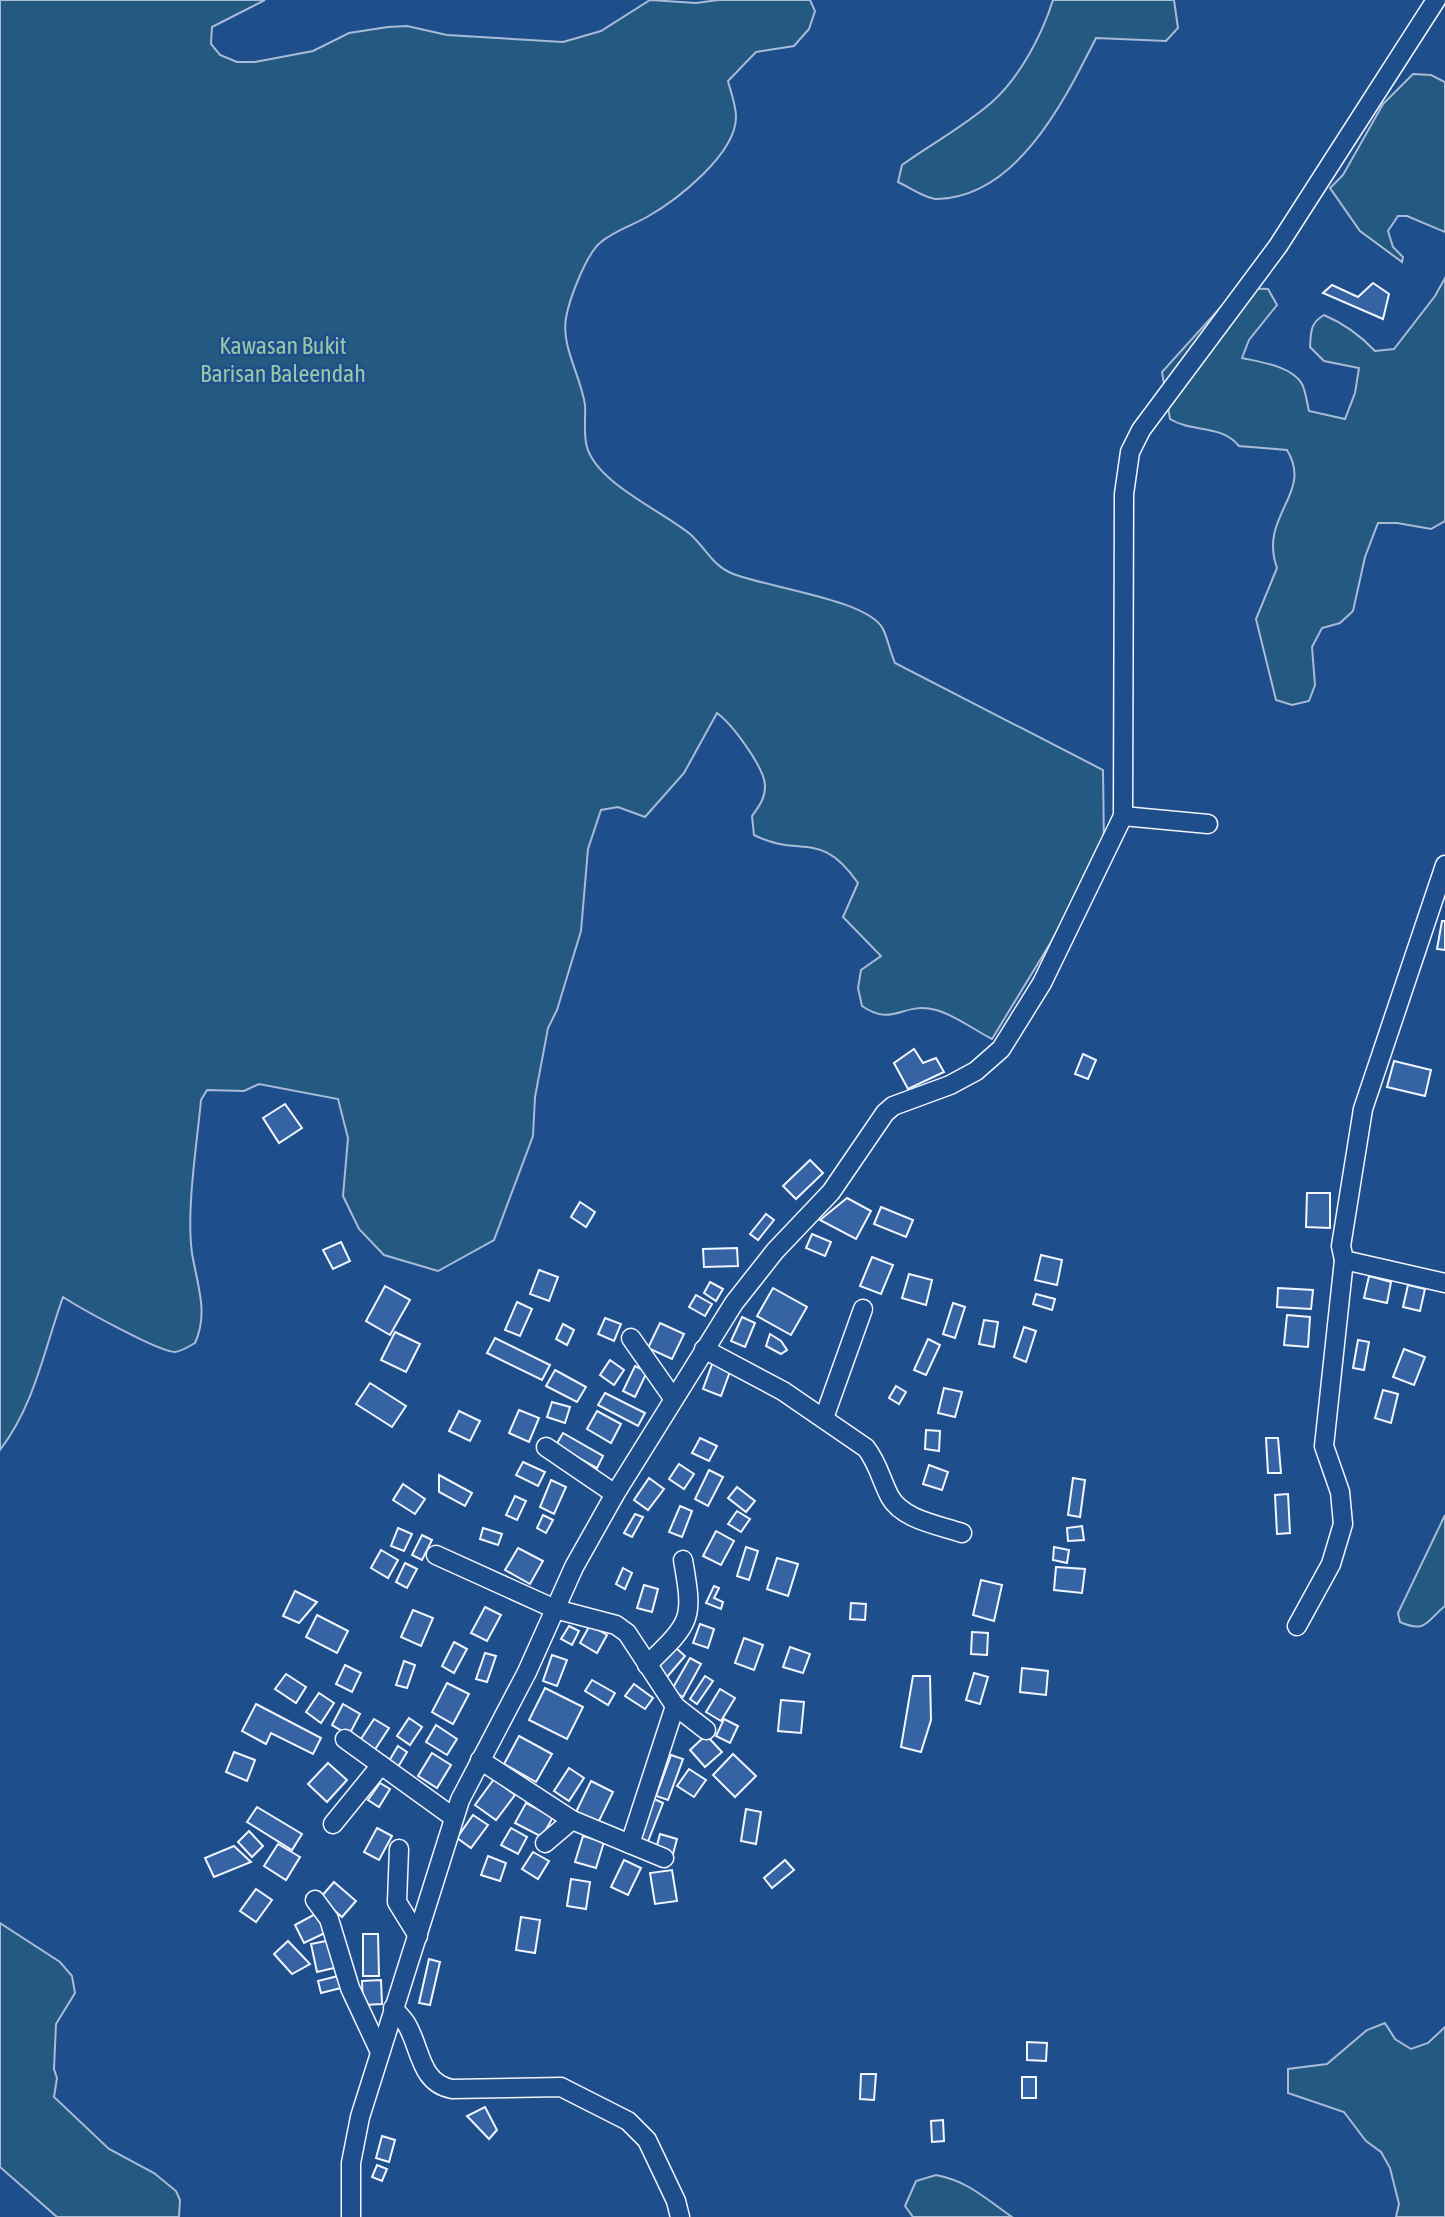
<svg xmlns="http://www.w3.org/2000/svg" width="1445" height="2217" font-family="'Asap Condensed',sans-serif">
<rect width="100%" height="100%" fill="#1f4e8c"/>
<!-- green -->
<g fill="#245a82" stroke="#a8bbd7" stroke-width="2">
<path d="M0,0h265l-53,27 -1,17 9,11 17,7h18l58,-11 36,-18 39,-6 19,-1 40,9 116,7 38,-11 49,-31 46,3 22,-3h92l5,11 -6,18 -15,17 -38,6 -28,29c3,12 8,24 8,36 0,37 -59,83 -89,100 -14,8 -33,14 -46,25 -15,12 -32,58 -35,76 -5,29 15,58 19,87 1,13 -2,29 2,42 10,36 75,64 103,87 15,13 22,31 41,39 32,14 137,26 152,56 5,10 7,23 12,34l208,107 1,74 -53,98 -59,97c-18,-9 -37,-24 -56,-29 -34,-9 -42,18 -74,-4l-4,-18 3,-18 20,-14 -38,-39 15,-34c-38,-55 -57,-24 -104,-48l-2,-19c7,-10 13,-17 13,-30 0,-18 -33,-62 -48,-73l-33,60 -39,44 -27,-10 -17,3 -13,39 -7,82 -24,79 -9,18 -13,69 -2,39 -39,104 -56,31 -54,-16 -25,-26 -16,-33 5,-58 -10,-39 -79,-15 -15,7 -37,-1 -6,10c-4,44 -15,110 -9,153 5,31 17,60 3,90 -5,3 -13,8 -20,9 -16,0 -95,-44 -112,-55 -19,53 -28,107 -63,153z"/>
<path d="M1053,0h121l4,28 -12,13 -70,-3c-31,61 -78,159 -159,161 -11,0 -28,-12 -39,-17l4,-17c29,-21 63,-39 90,-63 28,-25 50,-67 61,-102z"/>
<path d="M1413,74l18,1 14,7v150l-38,-16h-9l-10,15 5,16 10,10 -1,5 -42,-31 -30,-43 13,-13 40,-71z"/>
<path d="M1445,278v243l-14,8 -34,-6h-19l-13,34 -12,54 -13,12 -18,5 -10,19 3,38 -6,16 -17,4 -16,-5 -20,-81 21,-51c-19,-53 37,-74 10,-118l-48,-4c-18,-22 -47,-13 -69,-27l-8,-47 76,-84 30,1 9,16 -28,35 -7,18c18,4 50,8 60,26 4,8 5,19 7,27l36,8 10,-26 4,-25 -35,-7 -14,-14c1,-15 0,-24 14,-32 21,9 36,20 51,36l19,-2 41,-53z"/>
<path d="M1445,1515v91c-18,14 -18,28 -45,16l-2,-9z"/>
<path d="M0,1923l60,39 12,14 3,17 -19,31 -2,45 3,9 -3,19 55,52 45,24 22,18 4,9 -1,17h-122l-57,-50z"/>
<path d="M1385,2023l10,16 16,10 17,-6 17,-16v190h-49l3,-13 -9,-36 -9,-16 -15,-11 -22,-29 -56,-19v-24l39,-5 40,-34z"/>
<path d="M936,2175c32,6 50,24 76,42h-99l-8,-11 11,-25z"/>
</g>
<!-- building -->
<g fill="#3563a3" stroke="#f2f6ff" stroke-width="2">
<path d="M1373,283l16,11 -6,25 -60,-26 9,-8 26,12z"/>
<path d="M1442,921h3v29l-8,-1z"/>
<path d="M914,1049l9,14 13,-5 8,14 -36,17 -14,-26z"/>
<path d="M1083,1054l13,6 -8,19 -13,-5z"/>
<path d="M1394,1061l37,9 -6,26 -38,-9z"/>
<path d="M285,1104l17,24 -23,15 -16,-25z"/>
<path d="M810,1160l13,13 -27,26 -13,-13z"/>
<path d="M1307,1193h23v35l-24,-1z"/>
<path d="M847,1198l24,13 -15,28 -36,-19z"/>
<path d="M580,1202l15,10 -9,15 -15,-10z"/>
<path d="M881,1207l32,13 -7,17 -32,-13z"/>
<path d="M766,1214l8,6 -16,20 -8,-6z"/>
<path d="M812,1234l19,8 -6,14 -19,-8z"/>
<path d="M341,1242l9,19 -17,8 -10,-19z"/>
<path d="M737,1248l1,18 -34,1 -1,-18z"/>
<path d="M1041,1255l21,5 -5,25 -22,-5z"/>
<path d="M872,1257l21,8 -12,29 -21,-8z"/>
<path d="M539,1270l19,7 -9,24 -19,-7z"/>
<path d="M909,1274l23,6 -6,25 -24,-7z"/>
<path d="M1369,1276l22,6 -4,21 -23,-5z"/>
<path d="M710,1282l13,7 -7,12 -12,-8z"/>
<path d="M1408,1285l17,4 -5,22 -17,-4z"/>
<path d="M385,1286l25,14 -20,35 -24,-14z"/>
<path d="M773,1288l34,19 -16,28 -34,-19z"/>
<path d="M1278,1288l35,2 -2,19 -34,-2z"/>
<path d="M1036,1294l19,5 -3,11 -19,-6z"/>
<path d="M696,1295l16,9 -7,12 -16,-9z"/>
<path d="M517,1302l15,7 -12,27 -15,-6z"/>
<path d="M953,1303l12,4 -10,31 -12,-4z"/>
<path d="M1287,1315l23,2 -2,30 -24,-2z"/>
<path d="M742,1317l13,6 -10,24 -14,-6z"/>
<path d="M605,1318l16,6 -7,17 -16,-7z"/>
<path d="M984,1320l14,2 -4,25 -15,-3z"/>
<path d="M660,1323l24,11 -12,25 -24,-11z"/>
<path d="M563,1324l11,6 -7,15 -11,-6z"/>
<path d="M1024,1327l12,4 -10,31 -12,-5z"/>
<path d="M395,1332l25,12 -14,28 -25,-12z"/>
<path d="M770,1334l11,7 6,9 -6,4 -15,-8z"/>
<path d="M495,1338l55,27 -8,15 -55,-27z"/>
<path d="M928,1339l12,6 -14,30 -12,-5z"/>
<path d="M1358,1340l11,2 -5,28 -11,-2z"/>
<path d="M1404,1349l21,8 -11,28 -21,-8z"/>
<path d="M714,1359l18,7 -11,30 -18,-7z"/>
<path d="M610,1360l14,10 -10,15 -14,-10z"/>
<path d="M635,1366l12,6 -12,25 -12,-6z"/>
<path d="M555,1370l31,17 -9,15 -31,-16z"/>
<path d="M370,1383l36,23 -14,21 -36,-23z"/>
<path d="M896,1386l10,6 -7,12 -10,-6z"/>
<path d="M944,1388l18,4 -7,25 -17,-4z"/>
<path d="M1383,1390l15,4 -7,29 -16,-5z"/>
<path d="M605,1393l40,20 -7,13 -40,-21z"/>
<path d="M552,1402l18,5 -5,16 -18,-6z"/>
<path d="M519,1410l20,8 -10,24 -20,-9z"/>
<path d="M459,1411l21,10 -10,20 -21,-10z"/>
<path d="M597,1411l24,13 -10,19 -24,-14z"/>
<path d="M926,1430l14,1 -1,20 -14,-2z"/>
<path d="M563,1433l40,23 -6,12 -41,-23z"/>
<path d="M700,1438l17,8 -8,15 -17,-8z"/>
<path d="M1266,1438h12l3,35h-13z"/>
<path d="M523,1462l22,10 -7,14 -22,-11z"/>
<path d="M679,1464l15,10 -10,15 -15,-10z"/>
<path d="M929,1465l19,7 -6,18 -19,-6z"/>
<path d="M709,1470l14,7 -15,29 -13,-7z"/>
<path d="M439,1475l33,18 -7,13 -26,-14z"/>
<path d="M649,1478l15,11 -16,21 -14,-10z"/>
<path d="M1073,1478l12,2 -5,37 -12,-2z"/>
<path d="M551,1480l15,7 -12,27 -14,-7z"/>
<path d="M403,1484l22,15 -10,15 -22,-14z"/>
<path d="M737,1487l18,14 -9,11 -18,-14z"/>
<path d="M1288,1494l2,39 -13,1 -2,-39z"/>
<path d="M515,1496l11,5 -9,19 -11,-5z"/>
<path d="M680,1506l12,5 -10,26 -13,-5z"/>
<path d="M737,1511l13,8 -9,13 -13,-8z"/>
<path d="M635,1514l8,3 -11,20 -8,-4z"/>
<path d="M543,1515l10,5 -7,13 -9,-5z"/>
<path d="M1082,1526l2,14 -16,1 -1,-13z"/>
<path d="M398,1528l14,6 -8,17 -13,-5z"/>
<path d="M483,1528l19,6 -4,11 -18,-6z"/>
<path d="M716,1531l18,10 -13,24 -18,-9z"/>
<path d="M422,1535l10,5 -10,20 -10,-5z"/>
<path d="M746,1547l12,4 -9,29 -12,-4z"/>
<path d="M1054,1547l15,3 -2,13 -14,-3z"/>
<path d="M518,1548l25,13 -13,23 -25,-14z"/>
<path d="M381,1550l17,10 -10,18 -17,-10z"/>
<path d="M777,1558l21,6 -10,32 -21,-7z"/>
<path d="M405,1563l12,6 -10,19 -11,-6z"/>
<path d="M1056,1567l29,2 -3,24 -28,-3z"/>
<path d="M623,1568l9,5 -7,16 -9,-5z"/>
<path d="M981,1580l21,5 -8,36 -21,-6z"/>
<path d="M644,1585l14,4 -6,23 -15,-4z"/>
<path d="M714,1586l5,2 -5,10 9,4 -2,7 -15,-6z"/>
<path d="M295,1591l22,11 -18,21 -16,-7z"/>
<path d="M851,1603l15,1 -1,16 -15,-1z"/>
<path d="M485,1607l16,8 -14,26 -16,-8z"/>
<path d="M413,1610l20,8 -12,28 -20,-9z"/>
<path d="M317,1615l31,16 -11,22 -31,-16z"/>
<path d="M700,1624l14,5 -6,19 -15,-5z"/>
<path d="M590,1625l17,10 -10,18 -17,-10z"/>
<path d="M569,1626l10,5 -7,14 -11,-6z"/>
<path d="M972,1632l16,1 -1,22 -16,-1z"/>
<path d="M744,1638l19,7 -9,25 -19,-7z"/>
<path d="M454,1642l13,7 -13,24 -12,-7z"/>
<path d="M675,1647l10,9 -18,21 -10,-9z"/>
<path d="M790,1647l20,7 -7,19 -20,-6z"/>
<path d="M485,1653l11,3 -9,26 -11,-3z"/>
<path d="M552,1655l15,5 -10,26 -14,-5z"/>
<path d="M690,1658l11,6 -18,33 -12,-6z"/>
<path d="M404,1661l11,4 -8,23 -11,-3z"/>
<path d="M345,1665l16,8 -9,19 -16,-8z"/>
<path d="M1022,1668l26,3 -2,24 -26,-3z"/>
<path d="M974,1673l14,4 -8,27 -14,-4z"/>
<path d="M286,1674l20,13 -10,16 -21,-14z"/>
<path d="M705,1676l8,5 -16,23 -7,-5z"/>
<path d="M913,1676h17l1,44 -10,32 -20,-5z"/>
<path d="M592,1680l23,13 -7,12 -23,-14z"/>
<path d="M447,1683l22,11 -16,30 -21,-12z"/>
<path d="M634,1684l19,14 -8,11 -20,-13z"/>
<path d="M545,1688l38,19 -16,32 -38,-19z"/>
<path d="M720,1689l15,9 -14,23 -15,-9z"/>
<path d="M319,1693l15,10 -13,20 -15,-11z"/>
<path d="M781,1700l23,2 -3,31 -23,-2z"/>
<path d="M256,1704l65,34 -8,16 -42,-21 -5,11 -24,-13z"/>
<path d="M343,1704l17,10 -11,21 -17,-10z"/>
<path d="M409,1718l13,9 -12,18 -13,-9z"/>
<path d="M374,1719l15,9 -15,23 -15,-9z"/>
<path d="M724,1719l14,7 -8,17 -14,-7z"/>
<path d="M436,1725l21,14 -10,16 -21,-13z"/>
<path d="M706,1735l16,17 -17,15 -15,-17z"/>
<path d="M519,1736l33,18 -16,28 -32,-18z"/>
<path d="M398,1746l9,6 -9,15 -9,-6z"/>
<path d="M234,1752l21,8 -8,21 -21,-9z"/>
<path d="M432,1753l19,12 -14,23 -19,-12z"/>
<path d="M733,1754l23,22 -21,21 -22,-22z"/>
<path d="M671,1755l12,4 -15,41 -12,-4z"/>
<path d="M328,1763l19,17 -20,22 -19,-18z"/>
<path d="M569,1768l15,10 -15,23 -15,-10z"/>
<path d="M689,1769l17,11 -12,17 -17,-11z"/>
<path d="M494,1779l21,16 -19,25 -21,-15z"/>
<path d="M591,1781l22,11 -15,31 -22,-11z"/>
<path d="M380,1783l10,6 -11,18 -11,-7z"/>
<path d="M652,1798l11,5 -16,41 -12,-5z"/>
<path d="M526,1803l27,14 -11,20 -27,-14z"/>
<path d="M257,1807l45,27 -10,16 -45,-28z"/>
<path d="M746,1809l15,3 -5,32 -15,-3z"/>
<path d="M473,1815l15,10 -17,23 -14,-10z"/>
<path d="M377,1828l15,8 -13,24 -15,-8z"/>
<path d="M511,1828l16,9 -9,17 -17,-9z"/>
<path d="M249,1831l14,15 -11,11 -14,-15z"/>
<path d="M660,1834l17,5 -4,15 -17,-5z"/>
<path d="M583,1836l21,6 -8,26 -21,-6z"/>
<path d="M278,1844l22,13 -14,23 -22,-14z"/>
<path d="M234,1846l17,16 -37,15 -9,-19z"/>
<path d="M533,1852l16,9 -11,18 -16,-10z"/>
<path d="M488,1856l18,7 -6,18 -19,-6z"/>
<path d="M624,1860l17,8 -13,27 -17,-8z"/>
<path d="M785,1860l9,10 -22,18 -8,-10z"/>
<path d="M672,1870l5,31 -22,3 -5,-31z"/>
<path d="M571,1879l19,3 -4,27 -19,-3z"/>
<path d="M334,1882l22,19 -14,16 -22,-19z"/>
<path d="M256,1889l16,11 -16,22 -16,-11z"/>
<path d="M317,1913l10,19 -23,11 -9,-18z"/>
<path d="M521,1917l19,3 -5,33 -19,-3z"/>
<path d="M363,1934h15l1,42h-16z"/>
<path d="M331,1940l7,27 -21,5 -6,-28z"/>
<path d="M288,1941l22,23 -18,10 -18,-20z"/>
<path d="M429,1959l11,3 -10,43 -11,-2z"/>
<path d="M342,1975l3,12 -24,6 -3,-12z"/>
<path d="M381,1980l1,24 -19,1 -1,-24z"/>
<path d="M1027,2042l20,1 -1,18 -19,-1z"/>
<path d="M861,2074h15l-2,26 -14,-1z"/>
<rect x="1022" y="2077" width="14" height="21"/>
<path d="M485,2107l12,23 -8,9 -22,-23z"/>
<path d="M943,2120l1,21 -12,1 -1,-21z"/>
<path d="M382,2136l13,4 -6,22 -13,-4z"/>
<path d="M377,2165l10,4 -5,12 -10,-4z"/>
</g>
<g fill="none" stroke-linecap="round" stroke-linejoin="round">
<defs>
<g id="minor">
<path d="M1123,816l85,8"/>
<path d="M1445,865l-82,244 -22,137 3,14 101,23"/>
<path d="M631,1338l42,60"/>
<path d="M704,1349l79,42 83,57c12,15 15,32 24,49 13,23 49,28 72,36"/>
<path d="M824,1418l39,-109"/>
<path d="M546,1447l69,47"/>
<path d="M436,1555l119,54 61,16 11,8 48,73 -45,138"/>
<path d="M1297,1626l34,-62 12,-40 -3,-32 -16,-46 20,-186"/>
<path d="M647,1665c44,-43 47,-44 36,-105"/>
<path d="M675,1706l31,24"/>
<path d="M345,1739l108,78"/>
<path d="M480,1760l92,60 92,38"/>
<path d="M333,1824l48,-59"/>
<path d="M545,1843l27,-23"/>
<path d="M399,1849l-2,53 21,34"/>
<path d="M315,1900l14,19 21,69 29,62"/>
<path d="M393,2008c5,6 11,11 14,17 14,24 13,58 45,64l109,-2 67,34 19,19 29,61 4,16"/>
<path d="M351,2217v-54l9,-46 100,-317 67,-128 47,-105 41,-73 119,-191 41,-52 56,-59 54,-79 8,-7 57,-21 26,-14 25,-22 41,-66 81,-167 1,-322 6,-42 11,-22 137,-184 158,-246"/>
</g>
</defs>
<!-- minor casing -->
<use href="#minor" stroke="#f2f6ff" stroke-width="21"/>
<!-- minor -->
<use href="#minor" stroke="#1f4e8c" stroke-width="18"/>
</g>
<g text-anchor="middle" stroke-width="5" stroke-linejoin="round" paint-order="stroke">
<!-- park labels -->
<g font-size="24" fill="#97c8a6" stroke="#1f4e8c">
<text x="283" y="354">Kawasan Bukit<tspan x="283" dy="28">Barisan Baleendah</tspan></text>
</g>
</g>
</svg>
